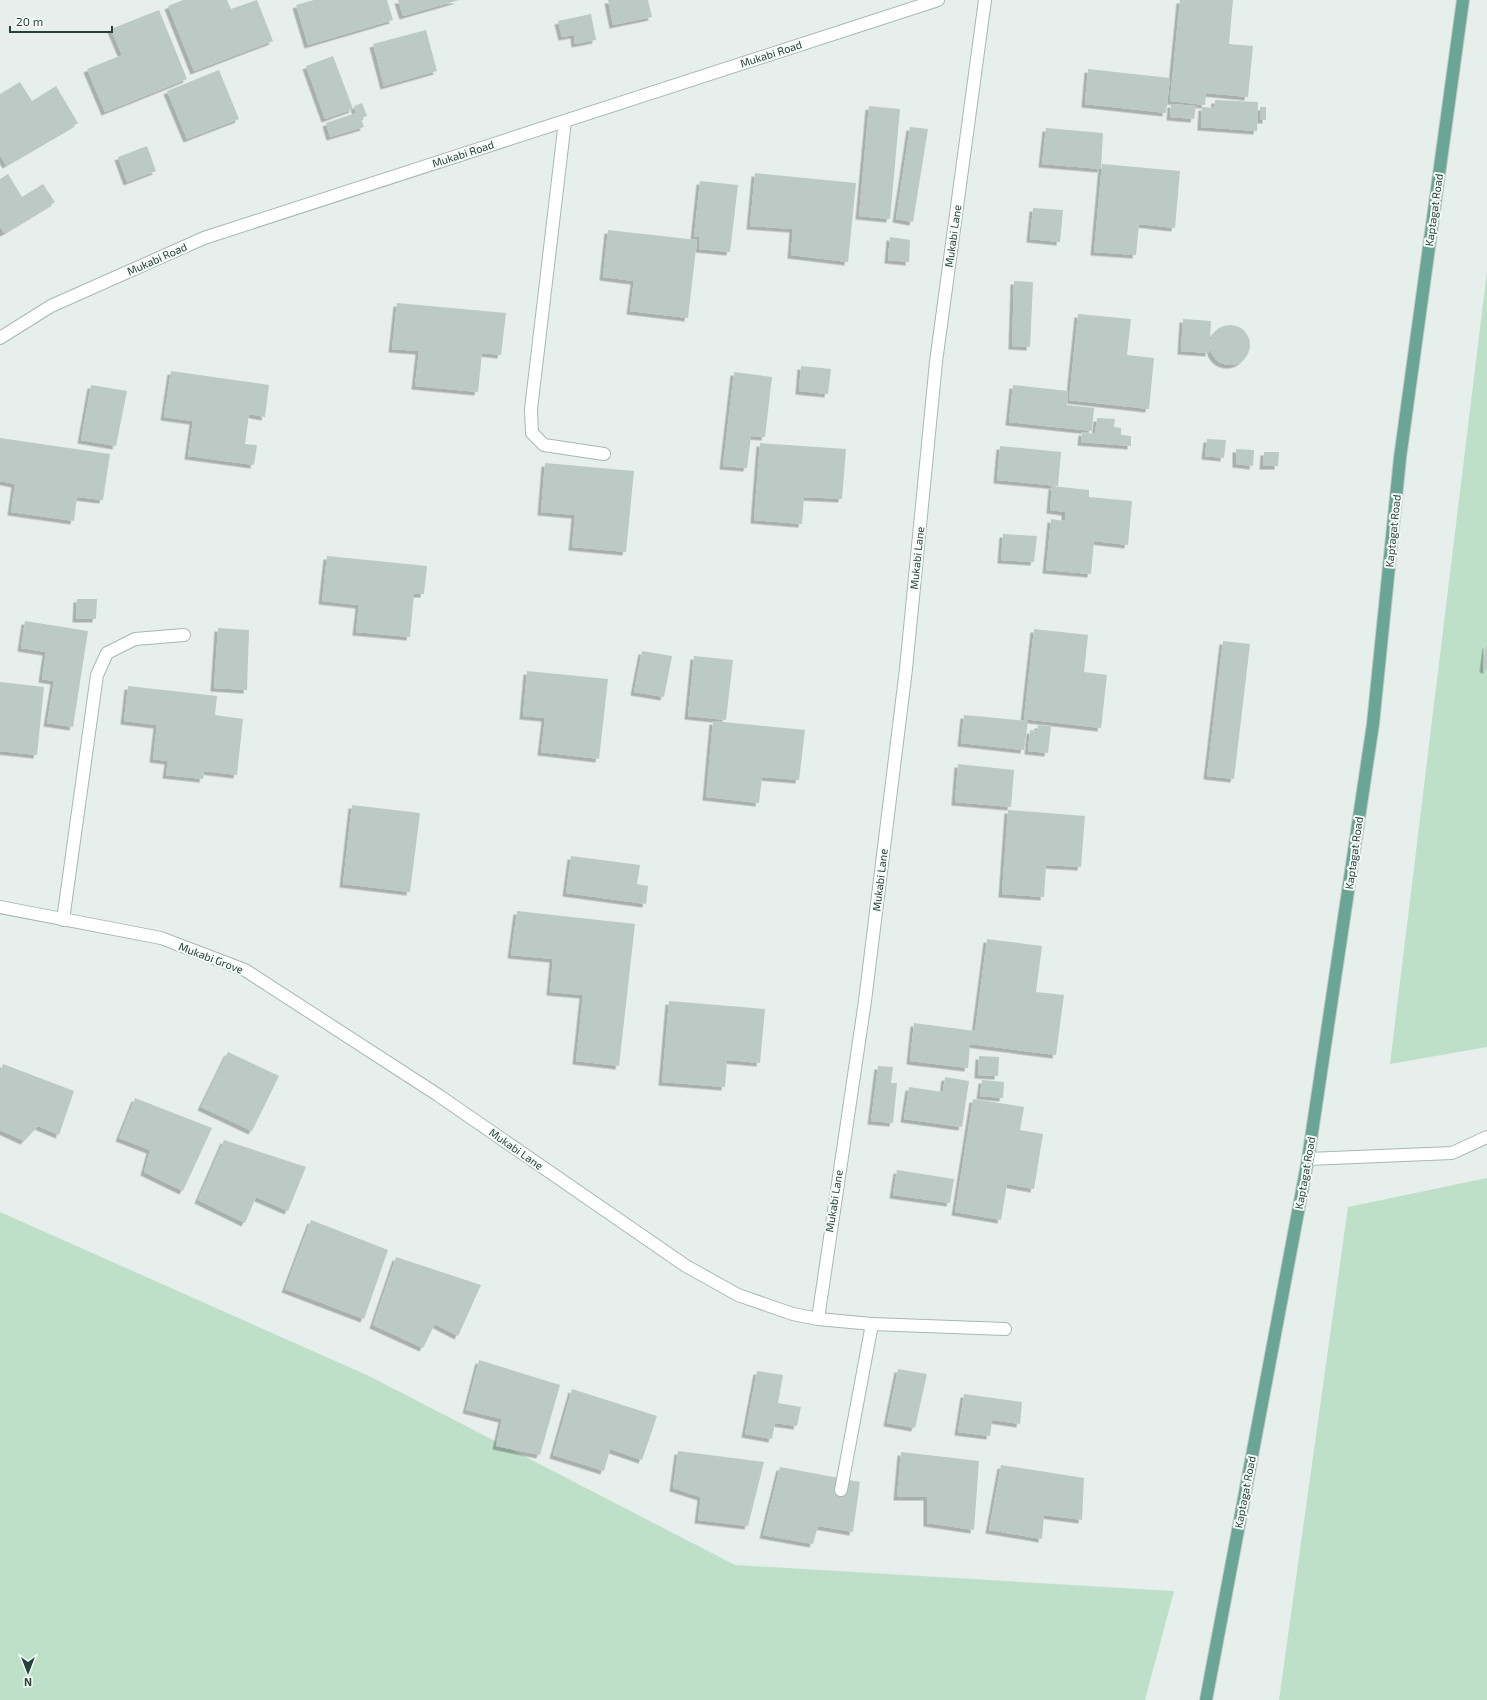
<svg xmlns="http://www.w3.org/2000/svg" width="1487" height="1700" font-family="'Exo 2',sans-serif">
<defs>
<filter id="shadow"><feDropShadow dx="-3.5" dy="3.5" stdDeviation="0" flood-color="#0004"/></filter>
</defs>
<rect width="100%" height="100%" fill="#e6efeb"/>
<!-- green -->
<g fill="#bfe0c8">
<path d="M1487,271v776l-97,17z"/>
<path d="M1487,1178v522h-208l69,-493z"/>
<path d="M0,1212l369,164 366,189 439,26 -29,109h-1145z"/>
</g>
<!-- building -->
<g fill="#bbcac4" filter="url(#shadow)">
<path d="M183,0h44l4,9 26,-9 16,41 -79,30 -26,-65z"/>
<path d="M314,0h73l6,20 -85,25 -12,-40z"/>
<path d="M398,0h61l-56,16z"/>
<path d="M608,0h40l4,17 -39,8z"/>
<path d="M1180,0h53l-4,44 24,2 -5,51 -42,-4 -1,12 -35,-4z"/>
<path d="M159,10l28,69 -82,33 -18,-43 35,-14 -11,-26z"/>
<path d="M591,14l5,26 -21,4 -1,-9 -12,2 -4,-16z"/>
<path d="M426,30l11,41 -53,15 -11,-42z"/>
<path d="M333,56l20,53 -28,10 -19,-53z"/>
<path d="M1088,69l82,9 -4,35 -81,-9z"/>
<path d="M219,70l20,49 -52,20 -20,-48z"/>
<path d="M20,82l12,19 24,-15 22,37 -72,42 -6,-10v-61z"/>
<path d="M1215,100l43,2 -1,29 -56,-4 1,-20 12,1z"/>
<path d="M362,103l5,13 -6,2 3,9 -34,10 -4,-14 30,-10 -2,-7z"/>
<path d="M1171,104l25,2 -2,13 -24,-2z"/>
<path d="M869,106l31,3 -10,110 -31,-3z"/>
<rect x="1260" y="107" width="6" height="13"/>
<path d="M910,127l18,2 -15,93 -17,-3z"/>
<path d="M1046,128l57,5 -2,36 -59,-5z"/>
<path d="M147,146l9,25 -29,11 -9,-25z"/>
<path d="M1102,164l78,7 -5,57 -36,-4 -3,31 -42,-3z"/>
<path d="M755,173l101,10 -8,79 -57,-7 2,-26 -43,-3z"/>
<path d="M8,174l14,23 21,-13 12,18 -51,31 -4,-7v-47z"/>
<path d="M700,181l38,4 -8,67 -31,-3 1,-12h-6z"/>
<path d="M1033,208l30,2 -3,32 -30,-3z"/>
<path d="M608,230l89,10 -9,78 -58,-7 4,-30 -31,-4z"/>
<path d="M890,237l20,3 -1,22 -21,-2z"/>
<path d="M1014,281l19,1 -3,65 -18,-1z"/>
<path d="M397,303l109,10 -5,42 -19,-2 -4,39 -63,-6 4,-35 -27,-2z"/>
<path d="M1078,314l53,5 -4,36 27,3 -5,51 -80,-9z"/>
<path d="M1183,319l28,2 -2,32 -28,-2z"/>
<circle cx="1230" cy="345" r="20"/>
<path d="M801,366l30,3 -3,25 -29,-3z"/>
<path d="M171,371l98,14 -4,32 -16,-3 -4,30 12,1 -3,20 -66,-9 5,-35 -29,-4z"/>
<path d="M734,372l38,5 -7,60 -14,-1 -4,32 -24,-2z"/>
<path d="M91,385l36,6 -11,55 -35,-6z"/>
<path d="M1013,385l55,6 -1,14 27,3 -2,23 -83,-9z"/>
<path d="M1097,418l18,1 -1,8 7,1v7l10,1v10l-50,-4 1,-10 13,2z"/>
<path d="M0,438l110,16 -7,46 -26,-3 -3,24 -63,-9 4,-28 -15,-3z"/>
<path d="M1207,439l19,1 -2,18 -19,-2z"/>
<path d="M760,443l86,6 -4,50 -38,-2 -2,27 -48,-4z"/>
<path d="M1000,446l61,6 -3,34 -61,-6z"/>
<path d="M1236,449l18,1 -1,16 -17,-2z"/>
<path d="M1264,452h15l-1,14h-15z"/>
<path d="M545,463l89,8 -8,81 -54,-5 3,-32 -34,-3z"/>
<path d="M1052,486l37,4v7l43,4 -4,44 -34,-4 -3,33 -45,-4 5,-51 14,2v-9l-15,-2z"/>
<path d="M1003,534l34,2 -3,26 -33,-2z"/>
<path d="M327,556l100,10 -3,28h-10l-4,43 -54,-5 3,-27 -37,-4z"/>
<path d="M77,599h20l-1,20h-20z"/>
<path d="M25,621l63,10 -15,96 -26,-4 7,-42 -12,-2 4,-27 -25,-4z"/>
<path d="M218,628l31,2 -2,60 -33,-2z"/>
<path d="M1034,629l54,6 -4,37 23,3 -6,53 -77,-9z"/>
<path d="M1223,641l27,3 -16,135 -27,-3z"/>
<path d="M1486,645h1v25l-4,-1z"/>
<path d="M642,651l30,5 -8,41 -30,-5z"/>
<path d="M694,656l39,4 -7,60 -38,-4z"/>
<path d="M527,671l81,8 -9,80 -58,-7 4,-34 -22,-2z"/>
<path d="M0,682l44,5 -7,68 -37,-4z"/>
<path d="M128,686l89,10 -2,19 28,4 -6,56 -33,-4 -1,8 -37,-4 2,-14 -15,-2 4,-34 -33,-4z"/>
<path d="M964,715l64,6 -4,29 -63,-7z"/>
<path d="M713,721l92,9 -6,50 -37,-3 -3,26 -53,-6z"/>
<path d="M1038,725l13,1 -3,27 -20,-2 2,-21 7,1z"/>
<path d="M958,764l56,6 -3,37 -56,-5z"/>
<path d="M352,805l68,8 -10,79 -67,-8z"/>
<path d="M1008,810l77,6 -4,51 -35,-2 -2,32 -42,-3z"/>
<path d="M571,856l69,9 -3,19 11,2 -2,18 -80,-11z"/>
<path d="M517,911l118,13 -16,142 -43,-5 7,-66 -33,-3 3,-33 -42,-4z"/>
<path d="M987,939l55,7 -6,46 28,3 -8,60 -86,-11 -2,24 -58,-7 4,-38 61,8z"/>
<path d="M669,1001l96,8 -5,54 -33,-3 -2,27 -63,-5z"/>
<path d="M228,1052l51,24 -27,55 -51,-24z"/>
<path d="M979,1056l20,1 -1,19 -20,-1z"/>
<path d="M3,1064l71,27 -15,44 -21,-9 -14,15 -24,-11v-58z"/>
<path d="M878,1066l15,1 -2,16h6l-4,40 -22,-2z"/>
<path d="M945,1077l24,4 -7,46 -58,-8 5,-32 34,5z"/>
<path d="M982,1080l22,2 -1,16 -23,-2z"/>
<path d="M135,1098l77,30 -29,63 -39,-19 6,-22 -31,-12z"/>
<path d="M973,1099l51,8 -4,23 23,4 -9,55 -27,-5 -6,36 -46,-8z"/>
<path d="M224,1140l82,27 -18,44 -32,-14 -11,26 -47,-23z"/>
<path d="M897,1170l57,9 -4,24 -57,-8z"/>
<path d="M311,1220l77,30 -24,69 -79,-30z"/>
<path d="M396,1257l85,28 -23,51 -23,-12 -12,24 -50,-23z"/>
<path d="M479,1360l81,25 -20,70 -44,-9 6,-27 -36,-9z"/>
<path d="M898,1369l29,5 -12,54 -28,-5z"/>
<path d="M757,1371l26,4 -5,28 23,4 -4,19 -22,-3 -3,16 -27,-5z"/>
<path d="M572,1389l85,27 -15,44 -32,-11 -6,22 -51,-16z"/>
<path d="M964,1394l58,8 -2,22 -28,-4 -2,16 -32,-4z"/>
<path d="M678,1451l86,11 -16,64 -50,-6 3,-23 -28,-9z"/>
<path d="M901,1452l78,9 -5,69 -47,-7v-26h-30z"/>
<path d="M1001,1465l83,13 -2,42 -38,-5 -2,24 -53,-9z"/>
<path d="M780,1467l80,15 -7,50 -35,-6 -5,18 -50,-9z"/>
</g>
<g fill="none" stroke-linecap="round" stroke-linejoin="round">
<defs>
<g id="minor">
<path d="M565,121l-34,288 1,24 12,12 60,9"/>
<path d="M0,338l51,-32 153,-68 734,-238"/>
<path d="M0,907l161,31 84,32 193,125 248,171 52,29 55,19 25,5 47,-318 41,-332 30,-307 49,-362"/>
<path d="M63,920l34,-245 10,-22 28,-14 49,-4"/>
<path d="M1308,1159l144,-6 35,-16"/>
<path d="M818,1319l54,5 133,5"/>
<path d="M841,1490l31,-166"/>
</g>
<path id="major" d="M1206,1700l102,-541 65,-435 27,-266 63,-458"/>
</defs>
<!-- minor casing -->
<use href="#minor" stroke="#a8b8b2" stroke-width="14"/>
<!-- major casing -->
<use href="#major" stroke="#c2cac8" stroke-width="14"/>
<!-- minor -->
<use href="#minor" stroke="#fff" stroke-width="12"/>
<!-- major -->
<use href="#major" stroke="#6aa596" stroke-width="12"/>
</g>
<g text-anchor="middle" stroke-width="4" stroke-linejoin="round" paint-order="stroke">
<!-- street labels -->
<g font-size="11" fill="#24423a" stroke="#f7fbf9">
<text transform="translate(771 54) rotate(-18)" y="4">Mukabi Road</text>
<text transform="translate(463 154) rotate(-18)" y="4">Mukabi Road</text>
<text transform="translate(1434 210) rotate(-82)" y="4">Kaptagat Road</text>
<text transform="translate(953 236) rotate(-82)" y="4">Mukabi Lane</text>
<text transform="translate(157 259) rotate(-24)" y="4">Mukabi Road</text>
<text transform="translate(1393 531) rotate(-84)" y="4">Kaptagat Road</text>
<text transform="translate(917 558) rotate(-84)" y="4">Mukabi Lane</text>
<text transform="translate(1354 853) rotate(-82)" y="4">Kaptagat Road</text>
<text transform="translate(880 880) rotate(-83)" y="4">Mukabi Lane</text>
<text transform="translate(211 958) rotate(21)" y="4">Mukabi Grove</text>
<text transform="translate(516 1149) rotate(35)" y="4">Mukabi Lane</text>
<text transform="translate(1305 1173) rotate(-80)" y="4">Kaptagat Road</text>
<text transform="translate(834 1201) rotate(-81)" y="4">Mukabi Lane</text>
<text transform="translate(1245 1492) rotate(-79)" y="4">Kaptagat Road</text>
</g>
</g>
<!-- north arrow -->
<g transform="translate(28 1672) rotate(180)" stroke="#f7fbf9" stroke-width="3" paint-order="stroke">
<path d="M0-3L7 15L0 10L-7 15Z" fill="#24423a"/>
<text y="-6" font-size="11" font-weight="bold" text-anchor="middle" fill="#24423a">N</text>
</g>
<!-- scale -->
<path d="M10 26v6h102v-6" fill="none" stroke="#24423a" stroke-width="2"/>
<text x="16" y="26" font-size="12" fill="#24423a" stroke="#f7fbf9" stroke-width="3" paint-order="stroke">20 m</text>
</svg>
